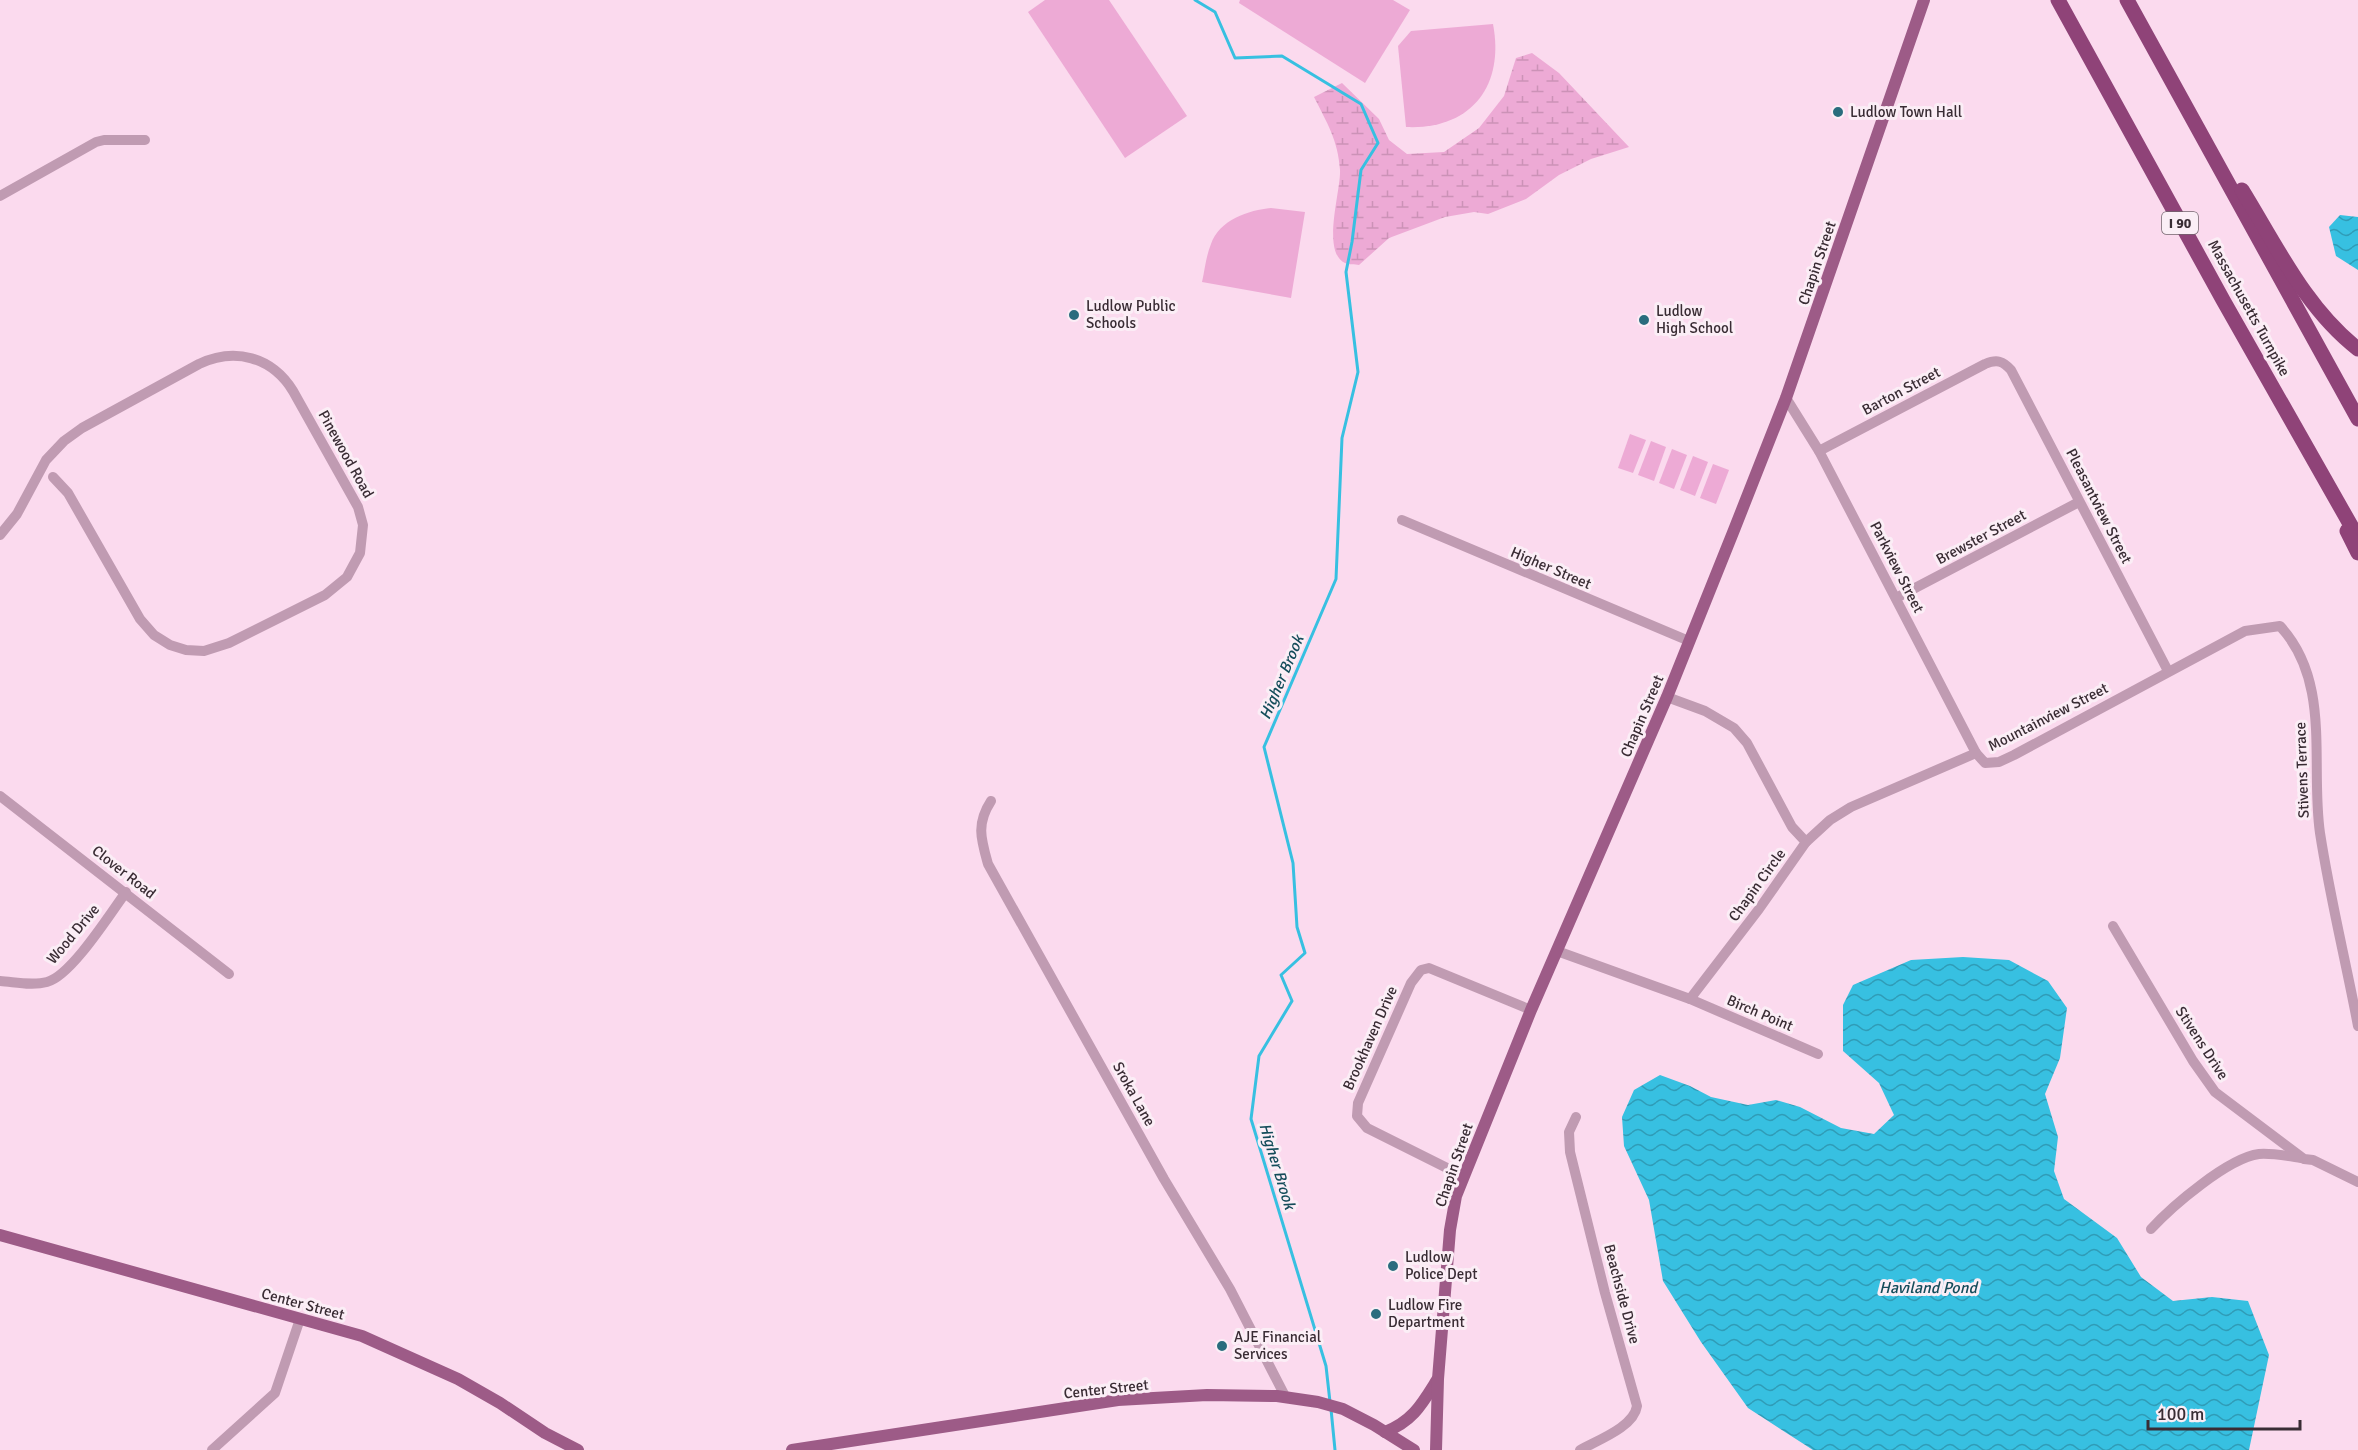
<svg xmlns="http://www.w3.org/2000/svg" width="2358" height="1450" font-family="Signika,sans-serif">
<defs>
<pattern id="wetland-marsh" width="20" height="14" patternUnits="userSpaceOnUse" patternTransform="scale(1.5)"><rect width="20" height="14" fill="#edaad5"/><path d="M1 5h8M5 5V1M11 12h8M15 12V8" fill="none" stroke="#cc92b7"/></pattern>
<pattern id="water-waves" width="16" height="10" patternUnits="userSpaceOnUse" patternTransform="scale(1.5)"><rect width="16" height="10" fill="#37c0e1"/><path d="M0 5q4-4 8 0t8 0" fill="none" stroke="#2f9cb7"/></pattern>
</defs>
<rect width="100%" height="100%" fill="#fbdaee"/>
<!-- wetland -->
<path fill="url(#wetland-marsh)" d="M1532,53l27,20 70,74 -38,12 -32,16 -33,24 -38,15 -14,-2 -29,5 -56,21 -30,27c-4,-1 -10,0 -14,-2 -24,-11 -4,-72 -5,-93 -2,-30 -13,-47 -26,-73l28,-14 37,36 10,21 18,14 37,-2 35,-24 25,-32 12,-38z"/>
<!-- pitch -->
<g fill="#edaad5">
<path d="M1045,0h64l78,116 -62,42 -97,-146z"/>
<path d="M1240,0h153l17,10 -45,73 -126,-80z"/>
<path d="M1493,24c12,63 -23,106 -87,103l-8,-81 13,-15z"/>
<path d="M1271,208l34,4 -14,86 -89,-16c3,-13 4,-26 9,-38 8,-24 38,-34 60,-36z"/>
<path d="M1630,434l16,6 -13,33 -15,-5z"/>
<path d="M1651,441l15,6 -12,34 -16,-6z"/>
<path d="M1672,449l15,6 -13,34 -15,-6z"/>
<path d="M1693,456l15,6 -13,34 -15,-6z"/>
<path d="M1713,464l16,6 -13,34 -16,-6z"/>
</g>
<!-- water -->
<g fill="url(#water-waves)">
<path d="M2340,215l18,2v53l-22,-14 -1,-4 -6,-25z"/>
<path d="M1963,957l46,3 39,21 19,27 -7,50 -15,36 13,43 -4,34 10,28 53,39 24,39 32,24 39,-4 36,4 21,54 -20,95h-436l-65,-42 -47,-66 -38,-61 -14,-81 -25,-54 -2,-29 12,-27 26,-15 30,11 21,11 37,8 28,-5 24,7 41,21 33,6 20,-19 -15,-32 -36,-32v-46l10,-20 58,-25z"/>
</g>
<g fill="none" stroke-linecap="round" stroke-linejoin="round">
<!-- stream -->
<g stroke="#37c0e1" stroke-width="3">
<path d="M1195,0l20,12 20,46 47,-2 79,48 17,39 -17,27 -9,72 -6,30 12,100 -16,66 -6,141 -72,168 29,116 4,64 8,26 -24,22 11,26 -33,55 -8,63 75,247 4,36"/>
<path d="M1331,1409l4,41"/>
</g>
<!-- minor -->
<g stroke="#c09bb2" stroke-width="10">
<path d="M0,196l96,-54 8,-2h41"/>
<path d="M1786,398l33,53 157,302 9,10 14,-1 15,-7 231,-124 35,-5c52,56 30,138 40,207 10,65 26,129 38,193"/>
<path d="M1819,451l166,-87c12,-5 18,-3 26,6l157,301"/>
<path d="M1402,520l287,121"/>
<path d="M0,535l17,-21 29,-54 18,-19 18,-13 117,-64c36,-17 73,-7 94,27l65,116 5,18 -3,28 -13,24 -22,18 -96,48 -25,8 -18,-1 -16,-5 -16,-10 -14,-16 -72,-126 -15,-16"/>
<path d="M1896,598l183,-96"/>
<path d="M0,796l229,178"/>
<path d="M991,801c-15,23 -10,38 -3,63l176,315 66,110 55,107"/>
<path d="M1806,842l24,-22 21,-13 125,-54"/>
<path d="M2113,926l80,135 22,31 89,67 9,1 45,22"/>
<path d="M1557,951l133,48 69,-90 47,-67 -14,-15 -45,-84 -13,-15 -29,-17 -38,-14"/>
<path d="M0,981c15,1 32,5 47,1 24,-6 63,-68 79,-90"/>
<path d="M1690,999l128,55"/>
<path d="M1576,1117l-7,15 1,20 35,141 32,113c-3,21 -39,34 -57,44"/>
<path d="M1463,1176l-96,-48 -10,-12 1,-13 53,-120 10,-13 8,-2 102,42"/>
<path d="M2151,1229c21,-23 77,-71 108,-75 14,-1 29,2 42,4"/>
<path d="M212,1450l63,-57 25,-74"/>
</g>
<!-- major -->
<g stroke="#9d5b87" stroke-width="12">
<path d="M0,1235l362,101 96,43 42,24 45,30 33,17"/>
<path d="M1385,1432c28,-11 37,-28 52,-52"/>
<path d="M792,1450l326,-50 89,-5 70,1 41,6 25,7 31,16 40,25"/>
<path d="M1436,1450l2,-71 12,-149 6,-34 75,-186 136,-313 67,-167 52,-132 138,-398"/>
</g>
<!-- highway -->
<g stroke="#8f4378" stroke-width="15">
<path d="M2058,0l165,300 135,238"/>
<path d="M2127,0l231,419"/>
<path d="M2242,190c34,55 64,119 116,159"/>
<path d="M2347,531l11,22"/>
</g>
</g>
<!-- markers -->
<g fill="#296c7d" stroke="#fbeef6" stroke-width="2">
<circle cx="1838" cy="112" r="6"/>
<circle cx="1074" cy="315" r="6"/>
<circle cx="1644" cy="320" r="6"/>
<circle cx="1393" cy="1266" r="6"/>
<circle cx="1376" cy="1314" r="6"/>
<circle cx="1222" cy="1346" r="6"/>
</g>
<g text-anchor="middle" stroke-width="6" stroke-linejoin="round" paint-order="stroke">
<!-- shield labels -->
<rect fill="#fbeef6" stroke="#73666e" stroke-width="1.5" x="2162" y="212" width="36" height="22" rx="4.5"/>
<g font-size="14" font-weight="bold" fill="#392c34">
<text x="2180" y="228">I 90</text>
</g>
<!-- poi labels -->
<g font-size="15" fill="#392c34" stroke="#fbeef6" text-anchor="start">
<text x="1850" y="117">Ludlow Town Hall</text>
<text x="1086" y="311">Ludlow Public<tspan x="1086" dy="17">Schools</tspan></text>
<text x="1656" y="316">Ludlow<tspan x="1656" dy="17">High School</tspan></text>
<text x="1405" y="1262">Ludlow<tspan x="1405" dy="17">Police Dept</tspan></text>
<text x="1388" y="1310">Ludlow Fire<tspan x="1388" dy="17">Department</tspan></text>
<text x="1234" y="1342">AJE Financial<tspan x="1234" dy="17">Services</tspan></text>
</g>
<!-- street labels -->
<g font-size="15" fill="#392c34" stroke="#fbeef6">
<text transform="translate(1817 263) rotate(-71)" y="5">Chapin Street</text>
<text transform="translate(2249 308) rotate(61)" y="5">Massachusetts Turnpike</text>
<text transform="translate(1901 391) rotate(-28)" y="5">Barton Street</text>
<text transform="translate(346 454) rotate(61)" y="5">Pinewood Road</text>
<text transform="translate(2099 506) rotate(63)" y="5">Pleasantview Street</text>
<text transform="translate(1981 537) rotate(-28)" y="5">Brewster Street</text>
<text transform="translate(1897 567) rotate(63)" y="5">Parkview Street</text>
<text transform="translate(1551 568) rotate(23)" y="5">Higher Street</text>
<text transform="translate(1642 716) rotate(-67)" y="5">Chapin Street</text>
<text transform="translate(2048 717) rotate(-27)" y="5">Mountainview Street</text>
<text transform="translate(2302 770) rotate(-92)" y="5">Stivens Terrace</text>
<text transform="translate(124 872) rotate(38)" y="5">Clover Road</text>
<text transform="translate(1757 885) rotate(-54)" y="5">Chapin Circle</text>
<text transform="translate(73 934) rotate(-50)" y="5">Wood Drive</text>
<text transform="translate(1760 1013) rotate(23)" y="5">Birch Point</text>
<text transform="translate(1370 1038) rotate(-66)" y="5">Brookhaven Drive</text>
<text transform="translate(2202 1043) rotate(57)" y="5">Stivens Drive</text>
<text transform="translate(1134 1094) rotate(61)" y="5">Sroka Lane</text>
<text transform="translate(1454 1165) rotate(-71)" y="5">Chapin Street</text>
<text transform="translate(1622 1294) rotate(75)" y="5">Beachside Drive</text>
<text transform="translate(303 1304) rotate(15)" y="5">Center Street</text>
<text transform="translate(1106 1389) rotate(-6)" y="5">Center Street</text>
</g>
<!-- water labels -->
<g font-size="16" font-style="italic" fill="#144c5a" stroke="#fbeef6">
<text transform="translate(1281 677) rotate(-67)" y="6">Higher Brook</text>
<text transform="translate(1278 1166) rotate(73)" y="6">Higher Brook</text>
<text x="1928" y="1293">Haviland Pond</text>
</g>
</g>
<!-- scale -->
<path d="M2148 1420v9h152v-9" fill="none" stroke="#392c34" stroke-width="3"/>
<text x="2157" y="1420" font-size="18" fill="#392c34" stroke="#fbeef6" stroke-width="4.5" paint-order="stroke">100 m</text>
</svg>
